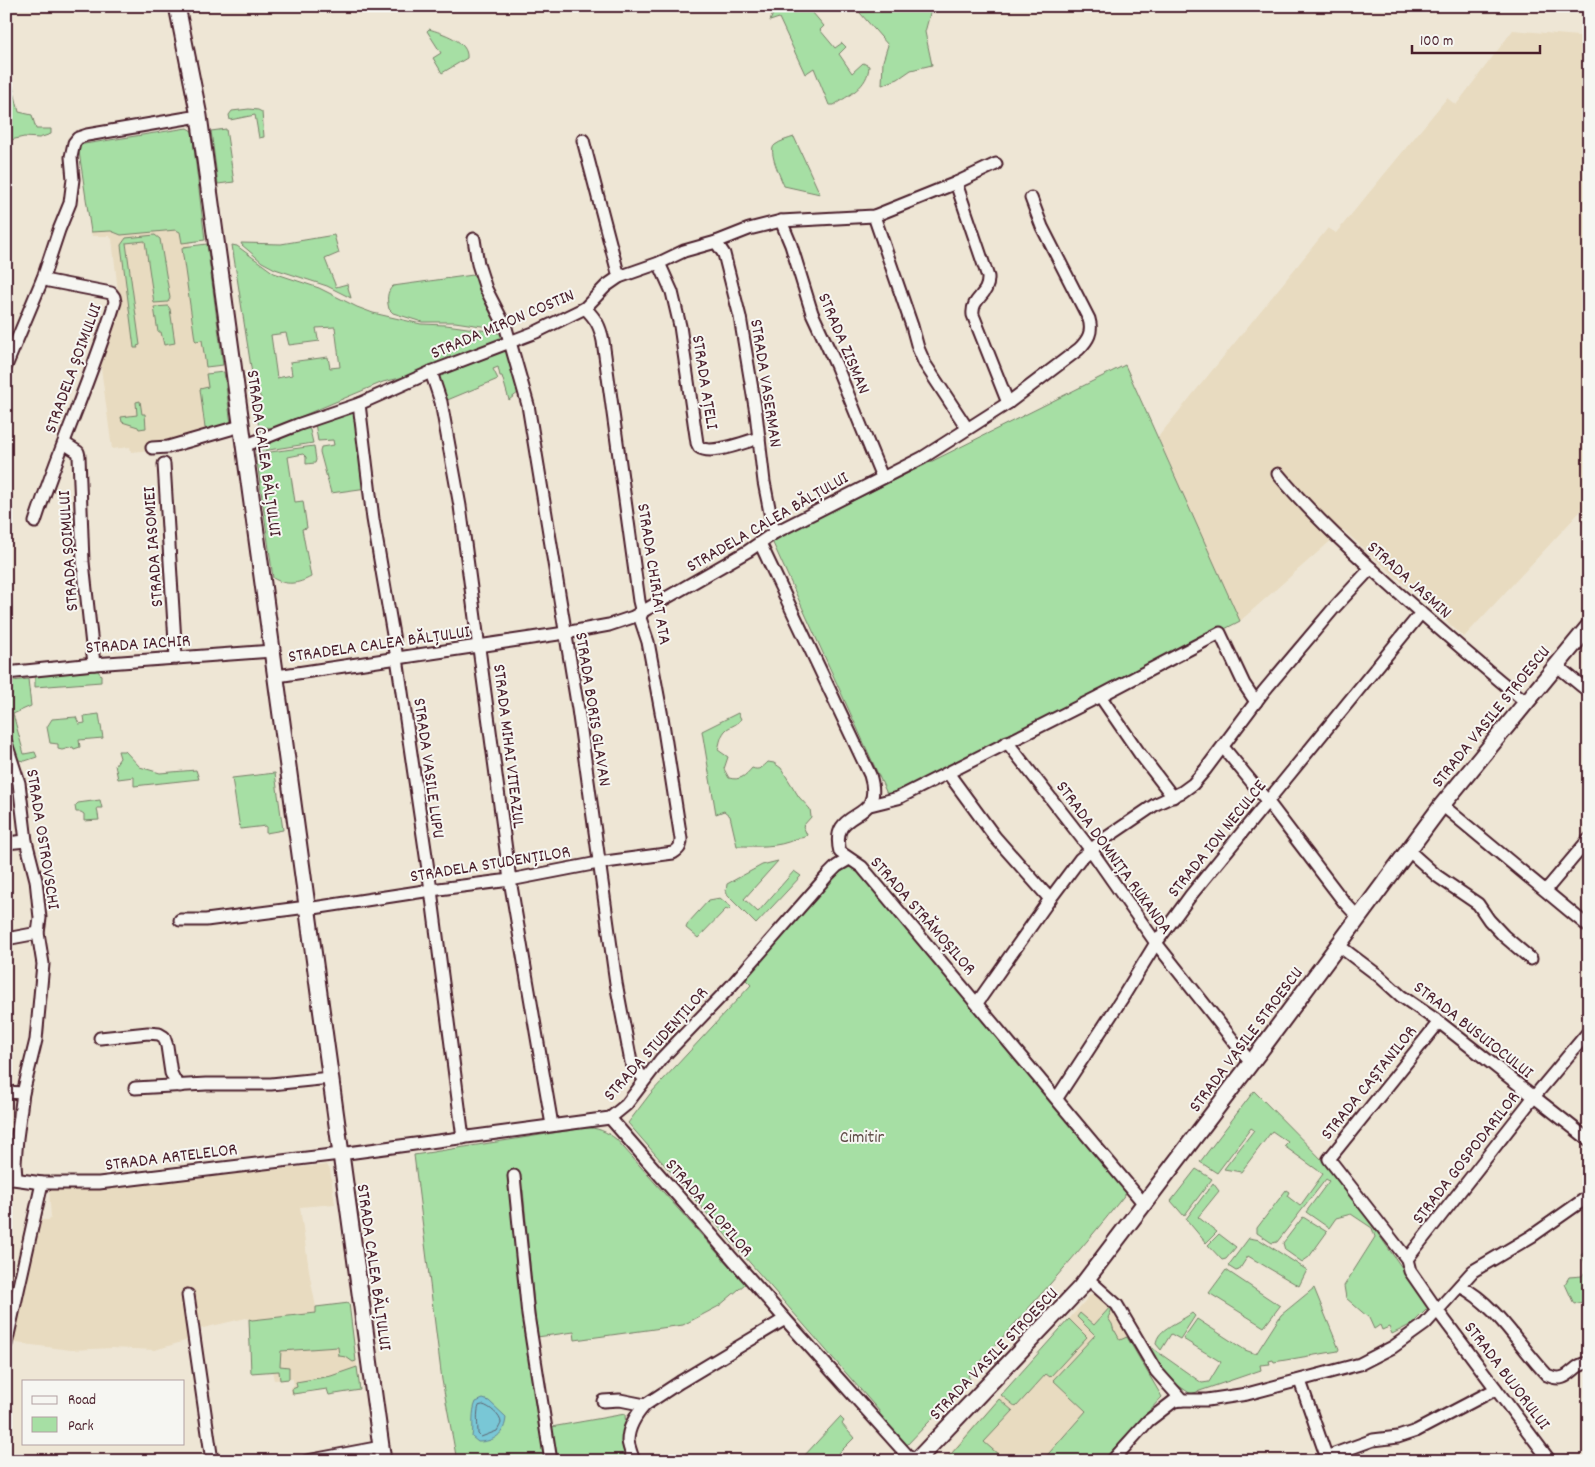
<svg xmlns="http://www.w3.org/2000/svg" width="1595" height="1467" font-family="Dekko,sans-serif">
<rect width="100%" height="100%" fill="#eee6d5"/>
<filter id="ink" filterUnits="userSpaceOnUse"><feTurbulence type="fractalNoise" baseFrequency=".02" numOctaves="2"/><feDisplacementMap in="SourceGraphic" scale="10" xChannelSelector="R" yChannelSelector="G"/><feConvolveMatrix kernelMatrix="1 2 1 2 8 2 1 2 1" color-interpolation-filters="sRGB"/></filter>
<g filter="url(#ink)">
<!-- built -->
<g fill="#e8dbc0">
<path d="M1513,30l76,7v39l-2,3 2,1v422l-125,135 -121,-107 -103,91 -82,-184 170,-209 8,5 111,-135 9,7z"/>
<path d="M175,132l40,296 -63,22 -21,2 -1,-5 -18,2 -13,-96 20,-53 -7,-61 -3,-3h-17l-1,-4 -13,-87z"/>
<path d="M326,1165l4,4 5,35 -35,3 10,70 6,30 33,-4 11,87 -32,-1 -37,5v-7l3,-1 -1,-7 -19,1 -2,-9 -21,2 -2,-54 -3,-1 -47,11 -11,11 -33,10 -43,-2 -41,2 -55,-7 -4,-3 26,-115 4,-5h7l2,-2 -2,-28 43,-1 31,-3 31,-6z"/>
<path d="M1093,1292l18,14 51,91 -60,64h-159z"/>
</g>
<!-- green -->
<g fill="#a6dfa4" stroke="#787f68" fill-rule="evenodd">
<path d="M776,6h31l17,20 -4,4 15,18 7,-5 4,4 -7,7 13,19 11,-10 6,3c-1,21 -20,29 -35,39h-5l-15,-37 -9,6 -26,-56 -9,3z"/>
<path d="M854,6h23l4,6 7,-6h44l-7,26 7,33 -21,5 -13,9 -16,6 1,-24 5,-16z"/>
<path d="M429,29c13,4 40,12 38,29l-25,15 -9,-15 8,-5 -14,-22z"/>
<path d="M6,77l6,6 7,29 13,3 4,14h15v5l-12,4 -15,-1 -18,4z"/>
<path d="M249,109l9,1 4,2 2,25 -5,1 -4,-23 -25,5 -1,-5 3,-4z"/>
<path d="M187,128l5,3 13,109 -23,3 -2,-11 -4,-2 -55,5 -10,-4 -20,1 -13,-87z"/>
<path d="M226,129l8,53 -16,2 -7,-53z"/>
<path d="M794,137l26,57 -36,-8c-3,-8 -17,-36 -9,-41 5,-4 13,-6 19,-8z"/>
<path d="M155,235l5,4 10,59 -2,4 -14,1 -9,-62 -19,2 14,102 -3,1 1,2h-4l-13,-103 5,-7z"/>
<path d="M334,235l5,18 -14,6 11,28 11,-3 4,14 -24,-12 -52,-17 -13,-7 -20,-17 -1,-2 40,1z"/>
<path d="M207,244l16,121 -17,2 -4,-27 -6,1 -1,-1 -13,-91 1,-2z"/>
<path d="M232,245l5,1 37,27 45,15 38,19 16,6 48,11 25,1 50,7 6,3 3,4 -92,36 -30,7 -112,47 -3,-2 -9,4 -3,-31 5,-2 -2,-4 -4,-1zM335,327l5,40 -10,1 -2,-11 -38,5 2,13 -15,3 -6,-43 15,-2 3,12 31,-4 -2,-2 -2,-11z"/>
<path d="M473,275l4,1 25,56 -14,-5 -33,-5h-33l-29,-9 -4,-4c-2,-8 -3,-17 4,-23z"/>
<path d="M168,306l2,3 5,34 -11,2 -3,-13h-3l-4,-25z"/>
<path d="M506,346l13,46 -10,8 -7,-24h-2l-2,-9 -5,2 5,10 -53,22 -9,-27z"/>
<path d="M1125,365l115,256 -94,49 -258,126 -116,-255z"/>
<path d="M224,372l7,52 -21,5 -5,-1 -5,-39 8,-2 -2,-13z"/>
<path d="M140,401l2,13h3l1,14 -7,1 -1,-2 -16,-5 -1,-5 16,-2 -1,-13z"/>
<path d="M353,411l3,2 11,75 -36,5 -11,-41 1,-5 13,-2 -1,-5 -15,1 -3,-18z"/>
<path d="M306,427l4,3 3,13 -57,9v-7z"/>
<path d="M314,446l2,14 -1,3 -9,1v-7l-3,-3 -15,3 7,45 8,-1 4,27 -5,1 9,48c-13,7 -25,9 -38,1l-17,-124z"/>
<path d="M93,671h5l3,4v7l-66,5v-11z"/>
<path d="M28,679l3,27 -18,8 11,40 11,-2 2,5 -12,4 -7,-1 -12,-32v-46z"/>
<path d="M738,713l3,6c-4,6 -8,6 -14,10 -6,5 -7,13 -9,21l10,7 -4,12 5,9c11,3 16,-2 23,-10 7,3 11,-1 16,-6l6,1 7,5 18,29 11,12 1,8 -8,9 4,9c-4,4 -6,2 -11,4 -19,9 -38,7 -59,7l-7,-30 -6,-5 -8,3 -14,-83z"/>
<path d="M99,714l4,24 -24,2 1,7 -6,2 -1,-2 -11,3 -4,-1v-5l-8,-1 -3,-16 5,-8 24,-2 3,7 6,-1 -1,-7z"/>
<path d="M118,751h7l15,16 20,6 36,-3 3,9 -65,7v-9l-16,2 -3,-14 5,-7z"/>
<path d="M275,773l8,57 -17,3v-7l-26,3 -8,-51z"/>
<path d="M100,800l2,8h-5l2,12 -15,1v-7l-3,-2h-5l-1,-6 3,-3z"/>
<path d="M778,861l-34,38 14,13 36,-41 7,5 -45,48 -28,-28 -2,-4 1,-8 35,-19z"/>
<path d="M850,867l7,3 270,322c-50,64 -105,123 -159,184l2,3 -65,68 -26,-31 1,-4 -252,-289 22,-29 101,-109 -6,-6 78,-93 14,-12z"/>
<path d="M720,898l11,9 -3,3 -2,-1 -28,29 -12,-10 2,-5 21,-23z"/>
<path d="M1254,1091l82,83 69,98 23,36 -16,16 -20,10 -3,-7 -7,3 -2,-5 -6,4 -5,-11 -23,-20 -2,-12 31,-49 -3,-9 -21,-14 -15,4 -7,10 -23,-16 23,-31 -3,-2 -49,63 -5,1 -15,-10v-5l29,-38 3,2 -2,4 13,10 23,-32 -39,-28 4,-4 -16,-11 -31,41 -17,-3 30,-39 -3,-2 -34,45 -17,-11z"/>
<path d="M585,1128c12,-1 22,4 31,11l129,145 -26,22 -36,19 -108,15 -1,-8 -37,5 -14,-147 -13,1 30,238 85,-15 3,47h-171l-15,-81 -28,-225z"/>
<path d="M1196,1169l16,10 -28,37 -13,-15z"/>
<path d="M1213,1183l6,8 -21,26 19,15 -11,11 -20,-24z"/>
<path d="M1303,1217l24,15 -18,25 -7,5 -17,-12 -2,-7z"/>
<path d="M1219,1234l17,13 -10,12 -4,1 -14,-15z"/>
<path d="M1249,1238l11,2 47,30 -8,16 -51,-30 -9,14 -3,1 -8,-5z"/>
<path d="M1585,1251l4,6v48l-2,-4 -13,3 -9,-20 4,-7 13,-1 6,-8 -7,-13z"/>
<path d="M1226,1270l54,36 -16,21 -55,-34z"/>
<path d="M1314,1288l25,61 -1,2 -64,11 -1,-2 -4,1 1,3 -10,1 1,5 -70,24 -24,-16 -22,-35 57,40 7,-1 12,-20 -38,-23 14,-20 48,31 11,4 25,-39z"/>
<path d="M349,1303l7,58 -3,1 -7,-5 -7,-1 -1,-9 -57,4 -1,15 9,1v12l-9,1 -1,-9 -28,2 -2,-54 3,1 64,-7v-6z"/>
<path d="M1111,1306l1,3 -4,9 4,6 2,7h1l5,9 7,-3 35,60 -60,64h-60l44,-50 -33,-31 42,-45 -18,-18 3,-4 14,12z"/>
<path d="M1192,1313l3,3 -15,23 -9,-5 -10,16 -5,-6c1,-16 25,-22 36,-31z"/>
<path d="M1069,1319l18,18 -37,40 -4,-3 -30,33 -15,-12z"/>
<path d="M357,1367l3,23 -31,5 -2,-6 -34,5 -1,-5 5,-2 -1,-5 35,-6z"/>
<path d="M999,1399l14,12 -29,31 22,19h-61z"/>
<path d="M840,1417l4,4 -2,3 12,14 -23,23h-22l-5,-5z"/>
</g>
<!-- water -->
<path fill="#79c7d6" stroke="#668492" d="M483,1399l6,2 17,16c-1,17 -12,25 -28,25l-6,-5c2,-12 -1,-24 4,-35z"/>
<g fill="none" stroke-linecap="round" stroke-linejoin="round">
<!-- shore -->
<path stroke="#5d626f" stroke-width="1" d="M483,1405c6,1 18,11 18,18 0,1 -3,6 -4,8l-16,6 -3,-3c0,-8 -2,-21 1,-28z"/>
<defs>
<g id="minor">
<path d="M583,140l36,137"/>
<path d="M956,183l32,94c1,20 -17,20 -15,38l35,88"/>
<path d="M874,216l38,110 6,22 7,16 42,64"/>
<path d="M781,221l10,24 21,68 24,52 46,112"/>
<path d="M474,239l4,25 8,25 20,39 22,77 50,304 38,274 15,79 6,9 8,8"/>
<path d="M716,242l8,12 16,63 16,96 8,69 10,51"/>
<path d="M659,263l13,29 8,34 17,117 2,4c12,9 45,-5 60,-9"/>
<path d="M6,366l37,-88 16,-48 11,-27 3,-24 -2,-22 3,-14 4,-5 9,-3 112,-19"/>
<path d="M431,372l10,30 19,104 50,374 42,245"/>
<path d="M359,404l14,115 24,139 34,232 32,248"/>
<path d="M64,443l14,9 1,4 4,106 11,102"/>
<path d="M244,446l53,-21 62,-21 72,-32 105,-40 49,-24 21,-22 13,-9 40,-14 25,-12 32,-9 33,-13 32,-8 93,-5 82,-33 40,-19"/>
<path d="M152,448l16,-1 73,-21"/>
<path d="M164,464l12,194"/>
<path d="M1278,474c35,42 76,79 117,116 43,38 86,76 131,112"/>
<path d="M35,522c24,-74 57,-145 80,-220l-1,-5 -3,-4 -62,-12 -6,-3"/>
<path d="M760,543l110,232c16,52 -42,29 -30,77l22,15 5,6 278,332"/>
<path d="M1556,665l33,27"/>
<path d="M6,673l88,-9 179,-13"/>
<path d="M277,676l288,-43 44,-8 24,-8 115,-66 26,-18 148,-75 86,-55 71,-54c9,-9 14,-17 10,-30l-47,-92 -11,-29"/>
<path d="M1100,696l40,58 33,43"/>
<path d="M1007,742l84,108 65,93 95,120"/>
<path d="M6,743l13,40 7,58 10,39 4,38 -2,15 5,31 -7,76 -13,53 -6,45 -2,25 1,16"/>
<path d="M1223,747l45,55 76,100 14,15"/>
<path d="M948,773l47,64 55,62"/>
<path d="M870,805l28,-7 202,-102 120,-63 24,51 12,18"/>
<path d="M1442,805l147,122"/>
<path d="M6,843l20,-2"/>
<path d="M1408,850l29,26 41,28 11,16 15,16 27,23"/>
<path d="M1546,890l43,-51"/>
<path d="M307,909l124,-19 79,-10 88,-17 75,-10c6,-4 8,-6 8,-14l-19,-122 -14,-75 -8,-24 2,-5 -3,-12 -36,-260c-3,-15 -7,-22 -18,-33"/>
<path d="M180,920h26l101,-13"/>
<path d="M6,939l32,-6"/>
<path d="M1338,945l41,31 22,20 38,26 150,118"/>
<path d="M977,1003l73,-104 30,-40 23,-19 53,-36 26,-12 11,-8 12,-14 59,-79 70,-83 37,-40"/>
<path d="M100,1038l48,-5 11,1 5,3 3,9 4,27 4,8 5,5"/>
<path d="M135,1088l71,-4h65l59,-6"/>
<path d="M6,1092l17,1"/>
<path d="M1057,1098l64,-98 35,-57 35,-48 230,-282"/>
<path d="M610,1118l175,201 122,136 12,6"/>
<path d="M514,1176l14,139 23,146"/>
<path d="M6,1178l36,5h57l241,-29 270,-36 16,-13 35,-46 70,-73 97,-111 9,-9 12,-7"/>
<path d="M1407,1259l-78,-100 110,-137"/>
<path d="M1088,1279l29,26 39,66 26,29"/>
<path d="M1460,1286c37,19 59,60 87,89 23,11 24,-12 42,-12"/>
<path d="M188,1295l24,166"/>
<path d="M6,1344l36,-161"/>
<path d="M1300,1381l28,80"/>
<path d="M603,1401l17,-1 25,5 35,-23 105,-63"/>
<path d="M1326,1457l47,-17 25,-3 18,-6 80,-42"/>
<path d="M307,1461l74,-14"/>
<path d="M634,1461c-2,-6 -5,-13 -6,-20 0,-13 8,-26 17,-36"/>
<path d="M1112,1461l36,-40 26,-20 8,-1h25l40,-6 113,-30 33,-17 32,-23 48,-53 59,-35 57,-40"/>
<path d="M1550,1461l-113,-151 -27,-39 -3,-12 126,-161 56,-67"/>
</g>
<g id="major">
<path d="M177,6l22,110 184,1345"/>
<path d="M916,1461l164,-173 171,-225 191,-258 147,-179"/>
</g>
</defs>
<!-- minor casing -->
<use href="#minor" stroke="#4a1f2b" stroke-width="15"/>
<!-- major casing -->
<use href="#major" stroke="#4a1f2b" stroke-width="19"/>
<!-- minor -->
<use href="#minor" stroke="#f6f6f2" stroke-width="11"/>
<!-- major -->
<use href="#major" stroke="#f6f6f2" stroke-width="15"/>
</g>
</g>
<g text-anchor="middle" stroke-width="4" stroke-linejoin="round" paint-order="stroke">
<!-- street labels -->
<g font-size="18" fill="#4a1f2b" stroke="#f6f6f2">
<text transform="translate(502 323) rotate(-23)" y="6">STRADA MIRON COSTIN</text>
<text transform="translate(845 343) rotate(67)" y="6">STRADA ZISMAN</text>
<text transform="translate(72 368) rotate(-70)" y="6">STRADELA ȘOIMULUI</text>
<text transform="translate(706 382) rotate(81)" y="6">STRADA AȚELI</text>
<text transform="translate(767 383) rotate(81)" y="6">STRADA VASERMAN</text>
<text transform="translate(265 453) rotate(82)" y="6">STRADA CALEA BĂLȚULUI</text>
<text transform="translate(767 521) rotate(-30)" y="6">STRADELA CALEA BĂLȚULUI</text>
<text transform="translate(152 547) rotate(-94)" y="6">STRADA IASOMIEI</text>
<text transform="translate(67 551) rotate(-94)" y="6">STRADA ȘOIMULUI</text>
<text transform="translate(655 574) rotate(81)" y="6">STRADA CHIRIAT ATA</text>
<text transform="translate(1410 579) rotate(42)" y="6">STRADA JASMIN</text>
<text transform="translate(138 643) rotate(-4)" y="6">STRADA IACHIR</text>
<text transform="translate(379 643) rotate(-8)" y="6">STRADELA CALEA BĂLȚULUI</text>
<text transform="translate(594 709) rotate(81)" y="6">STRADA BORIS GLAVAN</text>
<text transform="translate(1490 716) rotate(-51)" y="6">STRADA VASILE STROESCU</text>
<text transform="translate(510 746) rotate(83)" y="6">STRADA MIHAI VITEAZUL</text>
<text transform="translate(430 768) rotate(82)" y="6">STRADA VASILE LUPU</text>
<text transform="translate(1216 838) rotate(-51)" y="6">STRADA ION NECULCE</text>
<text transform="translate(44 839) rotate(81)" y="6">STRADA OSTROVSCHI</text>
<text transform="translate(1115 857) rotate(54)" y="6">STRADA DOMNIȚA RUXANDA</text>
<text transform="translate(490 863) rotate(-9)" y="6">STRADELA STUDENȚILOR</text>
<text transform="translate(924 915) rotate(49)" y="6">STRADA STRĂMOȘILOR</text>
<text transform="translate(1474 1029) rotate(38)" y="6">STRADA BUSUIOCULUI</text>
<text transform="translate(1245 1039) rotate(-53)" y="6">STRADA VASILE STROESCU</text>
<text transform="translate(655 1043) rotate(-48)" y="6">STRADA STUDENȚILOR</text>
<text transform="translate(1368 1082) rotate(-51)" y="6">STRADA CAȘTANILOR</text>
<text transform="translate(171 1156) rotate(-7)" y="6">STRADA ARTELELOR</text>
<text transform="translate(1465 1157) rotate(-52)" y="6">STRADA GOSPODARILOR</text>
<text transform="translate(710 1207) rotate(49)" y="6">STRADA PLOPILOR</text>
<text transform="translate(375 1267) rotate(82)" y="6">STRADA CALEA BĂLȚULUI</text>
<text transform="translate(993 1353) rotate(-46)" y="6">STRADA VASILE STROESCU</text>
<text transform="translate(1508 1375) rotate(53)" y="6">STRADA BUJORULUI</text>
</g>
<!-- park labels -->
<g font-size="18" fill="#614f49" stroke="#f6f6f2">
<text x="862" y="1142">Cimitir</text>
</g>
</g>
<!-- margin -->
<rect width="1595" height="1467" fill="none" stroke="#f6f6f2" stroke-width="25"/>
<rect x="12" y="12" width="1570" height="1442" fill="none" stroke="#4a1f2b" stroke-width="2" filter="url(#ink)"/>
<!-- legend -->
<rect x="22" y="1380" width="162" height="65" fill="#f6f6f2" stroke="#b1a0a2"/>
<rect x="32" y="1396" width="25" height="8" fill="#f6f6f2" stroke="#b1a0a2"/>
<text x="68" y="1404" font-size="15" fill="#4a1f2b">Road</text>
<rect x="32" y="1417" width="25" height="15" fill="#a6dfa4" stroke="#b1a0a2"/>
<text x="68" y="1430" font-size="15" fill="#4a1f2b">Park</text>
<!-- scale -->
<path d="M1412 45v8h128v-8" fill="none" stroke="#4a1f2b" stroke-width="2.5"/>
<text x="1420" y="45" font-size="15" fill="#4a1f2b" stroke="#f6f6f2" stroke-width="4" paint-order="stroke">100 m</text>
</svg>
